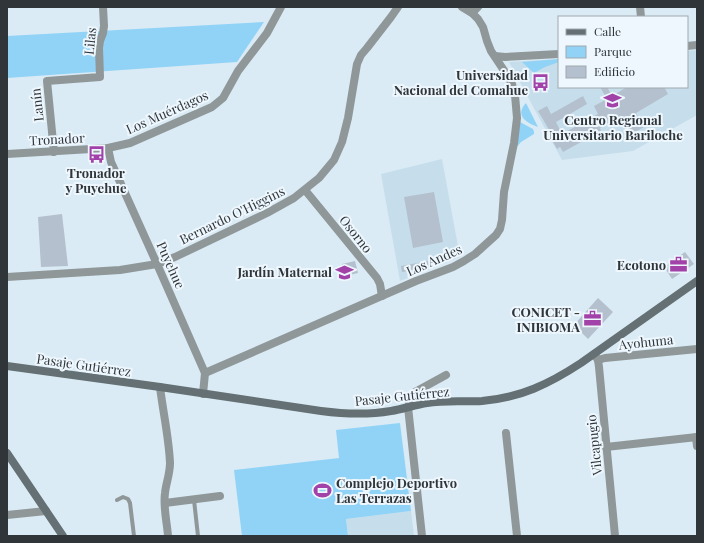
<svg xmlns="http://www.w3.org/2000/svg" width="704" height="543" font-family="'Playfair Display',serif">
<rect width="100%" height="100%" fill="#daebf5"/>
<!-- built -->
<g fill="#c6deeb">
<path d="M697,50v65l-64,36 -71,9 -53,-98 50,-3v28h128v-36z"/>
<path d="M442,159l18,98 -60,24 -19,-107z"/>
<path d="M411,511l3,25h-66l-2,-17z"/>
</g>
<!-- green -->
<g fill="#91d3f6">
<path d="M264,22l-27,40 -230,16v-42z"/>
<path d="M559,59v3l-14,5 -11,6 -12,-11z"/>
<path d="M526,103l12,24c-11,-4 -24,-11 -12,-24z"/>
<path d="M520,122l13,7 1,3v2l-13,8 -5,6z"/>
<path d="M400,423l11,88 -65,8 2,17h-106l-8,-66 105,-12 -3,-28z"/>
</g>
<!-- building -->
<g fill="#b4c0cd">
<path d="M600,87h7l5,9 15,-9h37l4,7 -32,19 8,14 -16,9 -10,-18 -18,10 1,3 -38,21 -3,-5 -3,2 -8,-14 2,-2 -13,-22 9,-5 4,8 32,-18 4,8 -31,18 6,12 36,-20 -4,-8 13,-7z"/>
<path d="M434,192l9,50 -30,6 -9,-51z"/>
<path d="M62,214l6,52 -27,1 -3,-50z"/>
<path d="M685,252l9,12 -22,15 -8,-12z"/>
<path d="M355,261l3,12 -13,3 -3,-12z"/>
<path d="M428,261l1,7 -27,4 -1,-6z"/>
<path d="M598,298l15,14 -25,27 -14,-14z"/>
</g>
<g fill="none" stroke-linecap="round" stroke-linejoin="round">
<!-- service -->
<g stroke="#8f9799" stroke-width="4">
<path d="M117,500l6,-3 5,2 2,4 4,33"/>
<path d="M194,500l4,36"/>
</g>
<!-- minor -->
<g stroke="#8f9799" stroke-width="8">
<path d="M640,7l1,10"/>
<path d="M472,13l6,-6"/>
<path d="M687,46l10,-1"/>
<path d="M495,56l10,1 54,-3"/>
<path d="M108,148l3,14 46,102 48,109 -2,21"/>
<path d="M54,152l-7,-71 53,-4 -1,-29 1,-7 3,-8 1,-7 -1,-19"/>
<path d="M305,190l72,88 3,6 2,12"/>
<path d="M7,277l113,-7 37,-6 18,-7 92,-44 27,-15 25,-20 15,-18 8,-18 6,-24 9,-54 4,-9 6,-7 24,-31 7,-10"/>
<path d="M594,354l4,6 1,7 16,169"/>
<path d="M598,360l7,-2 92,-9"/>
<path d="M205,373l211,-92 37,-14 11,-6 11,-7 21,-19 4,-6 2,-9 2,-28 10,-49 3,-25 -2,-23 -3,-11 -5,-9 -16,-24 -4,-10 -4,-14 -5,-8 -6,-6 -10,-6"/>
<path d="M160,387c3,25 9,51 10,76 0,11 -4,20 -5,30 -2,14 2,29 3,43"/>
<path d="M408,407l2,-7 5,-8 31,-17"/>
<path d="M506,433l11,103"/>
<path d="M696,437l1,9"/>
<path d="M606,447l91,-10"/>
<path d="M165,503l55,-7"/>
<path d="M7,515l39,-4"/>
</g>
<!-- tertiary -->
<g stroke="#8f9799" stroke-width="8">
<path d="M7,154l101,-6 22,-5 82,-36 11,-9 15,-27 29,-38 14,-26"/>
<path d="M408,407l14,129"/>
</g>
<!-- secondary -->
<g stroke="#647073" stroke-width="8">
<path d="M7,366l153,21 161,24c23,3 47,4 70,0 12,-2 24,-6 36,-8 18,-3 37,-1 55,-2 38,-3 67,-17 99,-38l116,-82"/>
<path d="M7,453l56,83"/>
</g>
</g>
<!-- icons -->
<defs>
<symbol id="bus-bare" viewBox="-9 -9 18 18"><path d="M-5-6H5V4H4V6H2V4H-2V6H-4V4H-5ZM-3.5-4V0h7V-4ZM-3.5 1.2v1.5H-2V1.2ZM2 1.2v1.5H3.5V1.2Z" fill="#a242a9" stroke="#edf7fd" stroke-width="2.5" paint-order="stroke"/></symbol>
<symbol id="university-bare" viewBox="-9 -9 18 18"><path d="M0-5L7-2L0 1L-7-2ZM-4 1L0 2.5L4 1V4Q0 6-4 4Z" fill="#a242a9" stroke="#edf7fd" stroke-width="2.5" paint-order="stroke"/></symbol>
<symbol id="office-bare" viewBox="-9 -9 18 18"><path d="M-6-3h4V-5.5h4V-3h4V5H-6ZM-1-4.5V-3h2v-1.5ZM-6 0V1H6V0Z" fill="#a242a9" stroke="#edf7fd" stroke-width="2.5" paint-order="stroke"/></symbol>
<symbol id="school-bare" viewBox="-9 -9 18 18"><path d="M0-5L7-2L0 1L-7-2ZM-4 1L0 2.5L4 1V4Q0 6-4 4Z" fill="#a242a9" stroke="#edf7fd" stroke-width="2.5" paint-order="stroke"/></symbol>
<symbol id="stadium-bare" viewBox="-9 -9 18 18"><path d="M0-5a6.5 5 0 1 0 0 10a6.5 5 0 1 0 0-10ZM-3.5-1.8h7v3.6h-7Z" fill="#a242a9" stroke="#edf7fd" stroke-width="2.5" paint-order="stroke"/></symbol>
</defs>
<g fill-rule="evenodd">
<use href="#bus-bare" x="528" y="70" width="25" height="25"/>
<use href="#university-bare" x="600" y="88" width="25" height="25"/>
<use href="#bus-bare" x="84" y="142" width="25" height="25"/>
<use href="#office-bare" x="666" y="252" width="25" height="25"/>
<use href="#school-bare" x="332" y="260" width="25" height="25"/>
<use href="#office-bare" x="580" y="306" width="25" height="25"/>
<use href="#stadium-bare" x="310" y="478" width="25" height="25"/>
</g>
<g text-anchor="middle" stroke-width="4" stroke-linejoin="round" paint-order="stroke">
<!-- street labels -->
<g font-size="13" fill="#2f3539" stroke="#edf7fd">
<text transform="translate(90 41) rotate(-84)" y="5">Lilas</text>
<text transform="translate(37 105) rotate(-96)" y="5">Lanín</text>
<text transform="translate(167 112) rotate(-24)" y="5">Los Muérdagos</text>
<text transform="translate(57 139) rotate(-3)" y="5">Tronador</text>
<text transform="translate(232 215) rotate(-26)" y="5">Bernardo O'Higgins</text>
<text transform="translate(356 234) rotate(51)" y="5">Osorno</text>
<text transform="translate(434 260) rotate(-24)" y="5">Los Andes</text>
<text transform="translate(171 265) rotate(66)" y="5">Puyehue</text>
<text transform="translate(646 342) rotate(-6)" y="5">Ayohuma</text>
<text transform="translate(84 365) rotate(8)" y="5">Pasaje Gutiérrez</text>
<text transform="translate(402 396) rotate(-6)" y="5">Pasaje Gutiérrez</text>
<text transform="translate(594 445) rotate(-96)" y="5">Vilcapugio</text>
</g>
<!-- poi labels -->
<g font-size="13" font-weight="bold" fill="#2f3539" stroke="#edf7fd" text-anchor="end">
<text x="528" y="80">Universidad<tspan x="528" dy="15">Nacional del Comahue</tspan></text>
<text x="613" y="125" text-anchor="middle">Centro Regional<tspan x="613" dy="15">Universitario Bariloche</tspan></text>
<text x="96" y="178" text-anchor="middle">Tronador<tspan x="96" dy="15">y Puyehue</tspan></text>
<text x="666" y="270">Ecotono</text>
<text x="332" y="277">Jardín Maternal</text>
<text x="580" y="317">CONICET -<tspan x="580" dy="15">INIBIOMA</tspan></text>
<text x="336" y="488" text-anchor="start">Complejo Deportivo<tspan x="336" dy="15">Las Terrazas</tspan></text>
</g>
</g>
<!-- border -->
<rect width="704" height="543" fill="none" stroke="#2f3539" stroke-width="16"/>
<!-- legend -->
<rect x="558" y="16" width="130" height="72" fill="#edf7fd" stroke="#a1a9af"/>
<rect x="566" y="29" width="20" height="6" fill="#647073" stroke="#a1a9af"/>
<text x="594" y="36" font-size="12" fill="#2f3539">Calle</text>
<rect x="566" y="46" width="20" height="12" fill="#91d3f6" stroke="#a1a9af"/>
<text x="594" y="56" font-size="12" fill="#2f3539">Parque</text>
<rect x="566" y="66" width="20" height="12" fill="#b4c0cd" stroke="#a1a9af"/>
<text x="594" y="76" font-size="12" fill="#2f3539">Edificio</text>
</svg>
